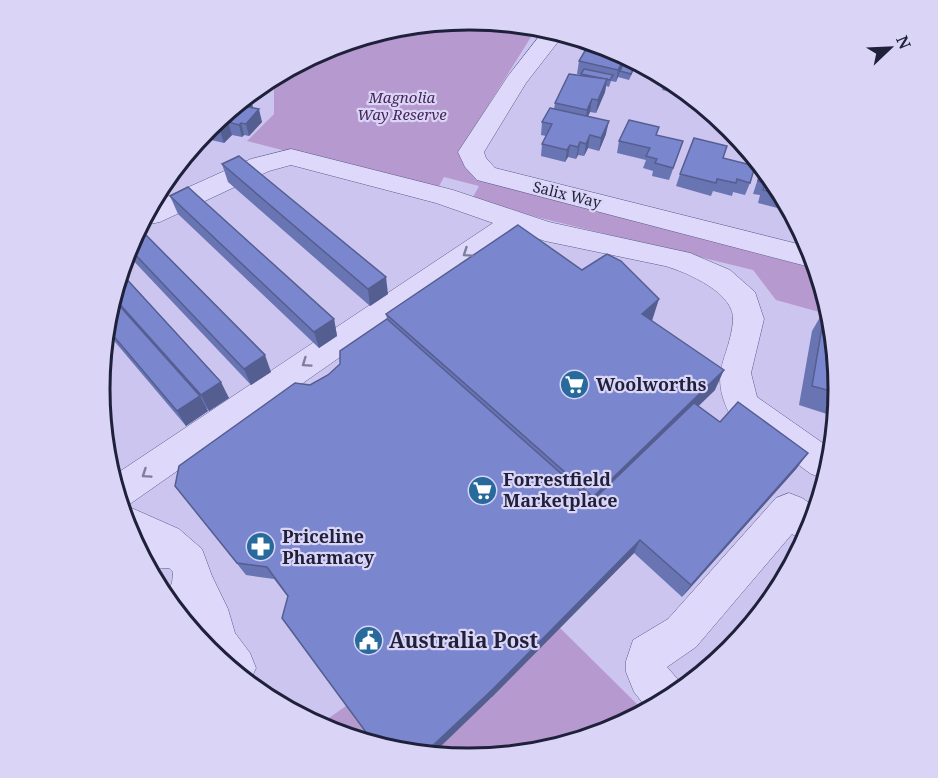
<svg xmlns="http://www.w3.org/2000/svg" width="938" height="778" font-family="'Noto Serif',serif">
<rect width="100%" height="100%" fill="#cbc5f0"/>
<!-- green -->
<g fill="#b699ce">
<path d="M469,20l65,12 -73,117 25,25 326,84 11,55 -47,-13 -23,-30 -282,-69 8,-15 -35,-9 -7,13 -190,-49 27,-27v-30l54,-36z"/>
<path d="M559,627l83,82 -32,22 -141,27 -34,-6 57,-55z"/>
<path d="M346,706l24,33 -43,-9 -8,-5z"/>
</g>
<g fill="none" stroke-linecap="round" stroke-linejoin="round">
<defs>
<g id="minor">
<path d="M541,34l20,4 -35,45 -42,69 2,6 9,10 315,79 4,21 -337,-88 -12,-13 -7,-15 50,-76z"/>
<path d="M291,149l162,41 96,32 141,31 40,17 25,22 9,27 -13,54 6,24 70,49 -6,31 -10,-3 -81,-59c-22,-44 -1,-54 3,-94 3,-28 -47,-49 -68,-55l-120,-25 -26,-9 -392,274 52,23 23,20 10,27 16,33 7,24 15,20 6,15 -5,11 -44,-29 -39,-59 4,-8 1,-11 -4,-4 -16,1 -25,-39 -12,-56 377,-251 -57,-20 -145,-38 -22,6 -109,51 -10,2 -6,-1 16,-23 91,-41z"/>
<path d="M789,493l13,5 13,9 -5,24 -6,10 -12,-7 -96,113 -29,20 14,16 -35,24 -12,-15 -8,-20v-11l7,-21 35,-21 108,-121z"/>
</g>
</defs>
<!-- minor casing -->
<use href="#minor" stroke="#5b5c8b" stroke-width="1"/>
<!-- minor -->
<use href="#minor" fill="#ded9fa" fill-rule="evenodd"/>
</g>
<!-- wall -->
<g fill="#6974b2">
<path d="M611,48l24,16 -6,16 -11,-3 -2,5 -5,-1 -2,6 -3,-1 -1,6 -9,21 -6,-1 -2,5 18,17 -7,17 -11,-3 -4,8 -6,-1 -2,4 -8,-2 -3,5 -24,-6 1,-12 4,-8 -5,-1 1,-13 12,-13 1,-6 26,-28 -4,-1 2,-13 25,-9z"/>
<path d="M664,83l16,11 -18,-4z"/>
<path d="M682,95l7,5 -8,-2z"/>
<path d="M253,108l9,14 -13,14 -5,-1 -2,2 -10,-2 -8,8 -21,-5 1,4 -14,15h-2l20,-30z"/>
<path d="M657,135l22,18 -10,27 -17,-4 1,-5 -10,-3 3,-8 -29,-7 2,-12z"/>
<path d="M723,158l27,25 -5,12 -12,-3 -1,4 -19,-5 -2,5 -35,-10 4,-12z"/>
<path d="M222,164l166,130 -18,12 -142,-124z"/>
<path d="M760,172l25,38 -27,-7 2,-8 -7,-1z"/>
<path d="M170,196l164,123 3,17 -18,12 -141,-134z"/>
<path d="M128,247l143,125 -20,13 -124,-131z"/>
<path d="M122,274l107,124 -20,13 -4,-5 3,5 -22,15 -76,-90z"/>
<path d="M823,312l15,77 -5,27 -34,-11 13,-74z"/>
<path d="M386,314l266,7 63,69 -17,16 22,16 77,46 -115,129 -48,-44 -142,144 -204,-100 -14,-18 -28,-4 -71,-89 135,-101 18,-10 12,-11 47,-45z"/>
</g>
<!-- shaded-wall -->
<g fill="#555e91">
<path d="M625,57l2,2 -7,12 -2,6 -2,5 2,-12z"/>
<path d="M635,64v3l-6,13 2,-6z"/>
<path d="M607,79l-2,13 -9,21 2,-13z"/>
<path d="M251,99l3,12 -10,-5z"/>
<path d="M592,99l-2,13 -5,10 2,-12z"/>
<path d="M259,109l3,13 -13,14 -3,-12z"/>
<path d="M609,121l-3,13 -7,17 2,-13z"/>
<path d="M228,122l4,13 -8,8 -4,-12z"/>
<path d="M241,123l3,12 -2,2 -3,-12z"/>
<path d="M590,135l-2,13 -4,8 2,-12z"/>
<path d="M202,136l2,6 -14,15 -1,-2z"/>
<path d="M580,142l-2,13 -2,4 2,-12z"/>
<path d="M570,145l-2,12 -3,5 2,-12z"/>
<path d="M386,277l2,17 -18,12 -2,-17z"/>
<path d="M659,299l-7,22 -16,14 6,-21z"/>
<path d="M334,319l3,17 -18,12 -5,-16z"/>
<path d="M265,355l6,17 -20,13 -7,-16z"/>
<path d="M724,370l-9,20 -127,124 5,-17z"/>
<path d="M221,382l8,16 -20,13 -8,-16z"/>
<path d="M200,396l8,15 -22,15 -9,-15z"/>
<path d="M808,453l-11,15 -115,129 9,-12z"/>
<path d="M640,540l-6,13 -142,144 -57,55 -7,-2z"/>
</g>
<!-- building -->
<g fill="#7a87cf" stroke="#555e91" stroke-width="1.5">
<path d="M607,47l4,1 14,9 -7,13 -39,-9 7,-12 18,3z"/>
<path d="M626,58l9,6 -4,10 -11,-3z"/>
<path d="M584,69l29,6 -3,5 -29,-6z"/>
<path d="M569,74l38,5 -9,21 -6,-1 -5,11 -32,-7z"/>
<path d="M250,100l-6,6 15,3 -13,15 -5,-1 -2,2 -11,-3 -8,9 -12,-3z"/>
<path d="M550,108l59,13 -8,17 -11,-3 -4,9 -6,-2 -2,5 -8,-2 -3,5 -25,-6 10,-20 -10,-2z"/>
<path d="M629,120l30,7 -3,8 27,6 -10,27 -18,-5 2,-4 -11,-3 4,-8 -31,-7z"/>
<path d="M694,138l33,8 -4,12 32,8 -5,17 -13,-4 -1,4 -19,-4 -1,4 -36,-9z"/>
<path d="M239,156l147,121 -18,12 -146,-125z"/>
<path d="M760,173l14,20 -11,-3 2,-7 -7,-2z"/>
<path d="M188,187l146,132 -20,13 -144,-136z"/>
<path d="M518,225l64,45 25,-16 14,7 38,38 -17,15 82,56 -131,127 -207,-183z"/>
<path d="M140,229l125,126 -21,14 -116,-122z"/>
<path d="M122,274l99,108 -20,13 -84,-94z"/>
<path d="M117,303l83,93 -23,15 -66,-78z"/>
<path d="M824,315l14,74v4l-26,-7z"/>
<path d="M387,319l205,182 102,-98 26,19 18,-20 70,51 -117,132 -51,-45 -147,149 -65,61 -57,-11 -89,-121 6,-22 -21,-29 -30,-4 -62,-77 4,-20 116,-83 15,2 18,-10 12,-11v-13z"/>
</g>
<!-- one-way arrows -->
<defs><path id="oneway-chevron" d="M-2-3.5L2.5 0L-2 3.5" fill="none" stroke-width="1.6" stroke-linecap="round" stroke-linejoin="round" transform="scale(1.5)"/></defs>
<g stroke="#7e7d9a">
<use href="#oneway-chevron" transform="translate(467 253) rotate(146)"/>
<use href="#oneway-chevron" transform="translate(306 363) rotate(145)"/>
<use href="#oneway-chevron" transform="translate(146 474) rotate(146)"/>
</g>
<!-- icons -->
<defs>
<symbol id="supermarket-disc" viewBox="-11 -11 22 22"><circle r="9.5" fill="#296a9c" stroke="#dad5f7"/><path d="M-6-5.5h2.5l.6 2H6L4.5 2H-2.5L-4.4-4H-6ZM-1.5 3.2a1.3 1.3 0 1 0 .1 0ZM3 3.2a1.3 1.3 0 1 0 .1 0Z" fill="#fff"/></symbol>
<symbol id="pharmacy-disc" viewBox="-11 -11 22 22"><circle r="9.5" fill="#296a9c" stroke="#dad5f7"/><path d="M-2-6h4v4h4v4h-4v4h-4v-4h-4v-4h4Z" fill="#fff"/></symbol>
<symbol id="civic-disc" viewBox="-11 -11 22 22"><circle r="9.5" fill="#296a9c" stroke="#dad5f7"/><path d="M-.6-6.5H3V-4.5H.6V-3L4-1V1h2V6H-6V1h2V-1L-.6-3ZM-1.2 2.5V6h2.4V2.5Z" fill="#fff"/></symbol>
</defs>
<g fill-rule="evenodd">
<use href="#supermarket-disc" x="558" y="368" width="33" height="33"/>
<use href="#supermarket-disc" x="466" y="474" width="33" height="33"/>
<use href="#pharmacy-disc" x="244" y="530" width="33" height="33"/>
<use href="#civic-disc" x="352" y="624" width="33" height="33"/>
</g>
<g text-anchor="middle" stroke-width="4.5" stroke-linejoin="round" paint-order="stroke">
<!-- far-park labels -->
<g font-size="15" font-style="italic" fill="#482558" stroke="#dad5f7">
<text x="402" y="103">Magnolia<tspan x="402" dy="17">Way Reserve</tspan></text>
</g>
<!-- far-street labels -->
<g font-size="15" fill="#1f213b" stroke="#dad5f7">
<text transform="translate(567 195) rotate(14)" y="5">Salix Way</text>
</g>
<!-- poi labels -->
<g font-size="18" font-weight="bold" fill="#1f213b" stroke="#dad5f7" text-anchor="start">
<text x="596" y="391">Woolworths</text>
<text x="503" y="486">Forrestfield<tspan x="503" dy="21">Marketplace</tspan></text>
<text x="282" y="543">Priceline<tspan x="282" dy="21">Pharmacy</tspan></text>
</g>
<!-- near-poi labels -->
<g font-size="21" font-weight="bold" fill="#1f213b" stroke="#dad5f7" text-anchor="start">
<text x="389" y="648">Australia Post</text>
</g>
</g>
<!-- crop -->
<path d="M0 0H938V778H0ZM110 389a359 359 0 1 1 718 0a359 359 0 1 1-718 0Z" fill="#dad5f7" fill-rule="evenodd"/>
<path fill="none" stroke="#1f213b" stroke-width="3" d="M110 389a359 359 0 1 1 718 0a359 359 0 1 1-718 0Z"/>
<!-- north arrow -->
<g transform="translate(890 48) rotate(67)" stroke="#dad5f7" stroke-width="4.5" paint-order="stroke">
<path d="M0-4.5L10 22L0 15L-10 22Z" fill="#1f213b"/>
<text y="-9" font-size="16" font-weight="bold" text-anchor="middle" fill="#1f213b">N</text>
</g>
</svg>
